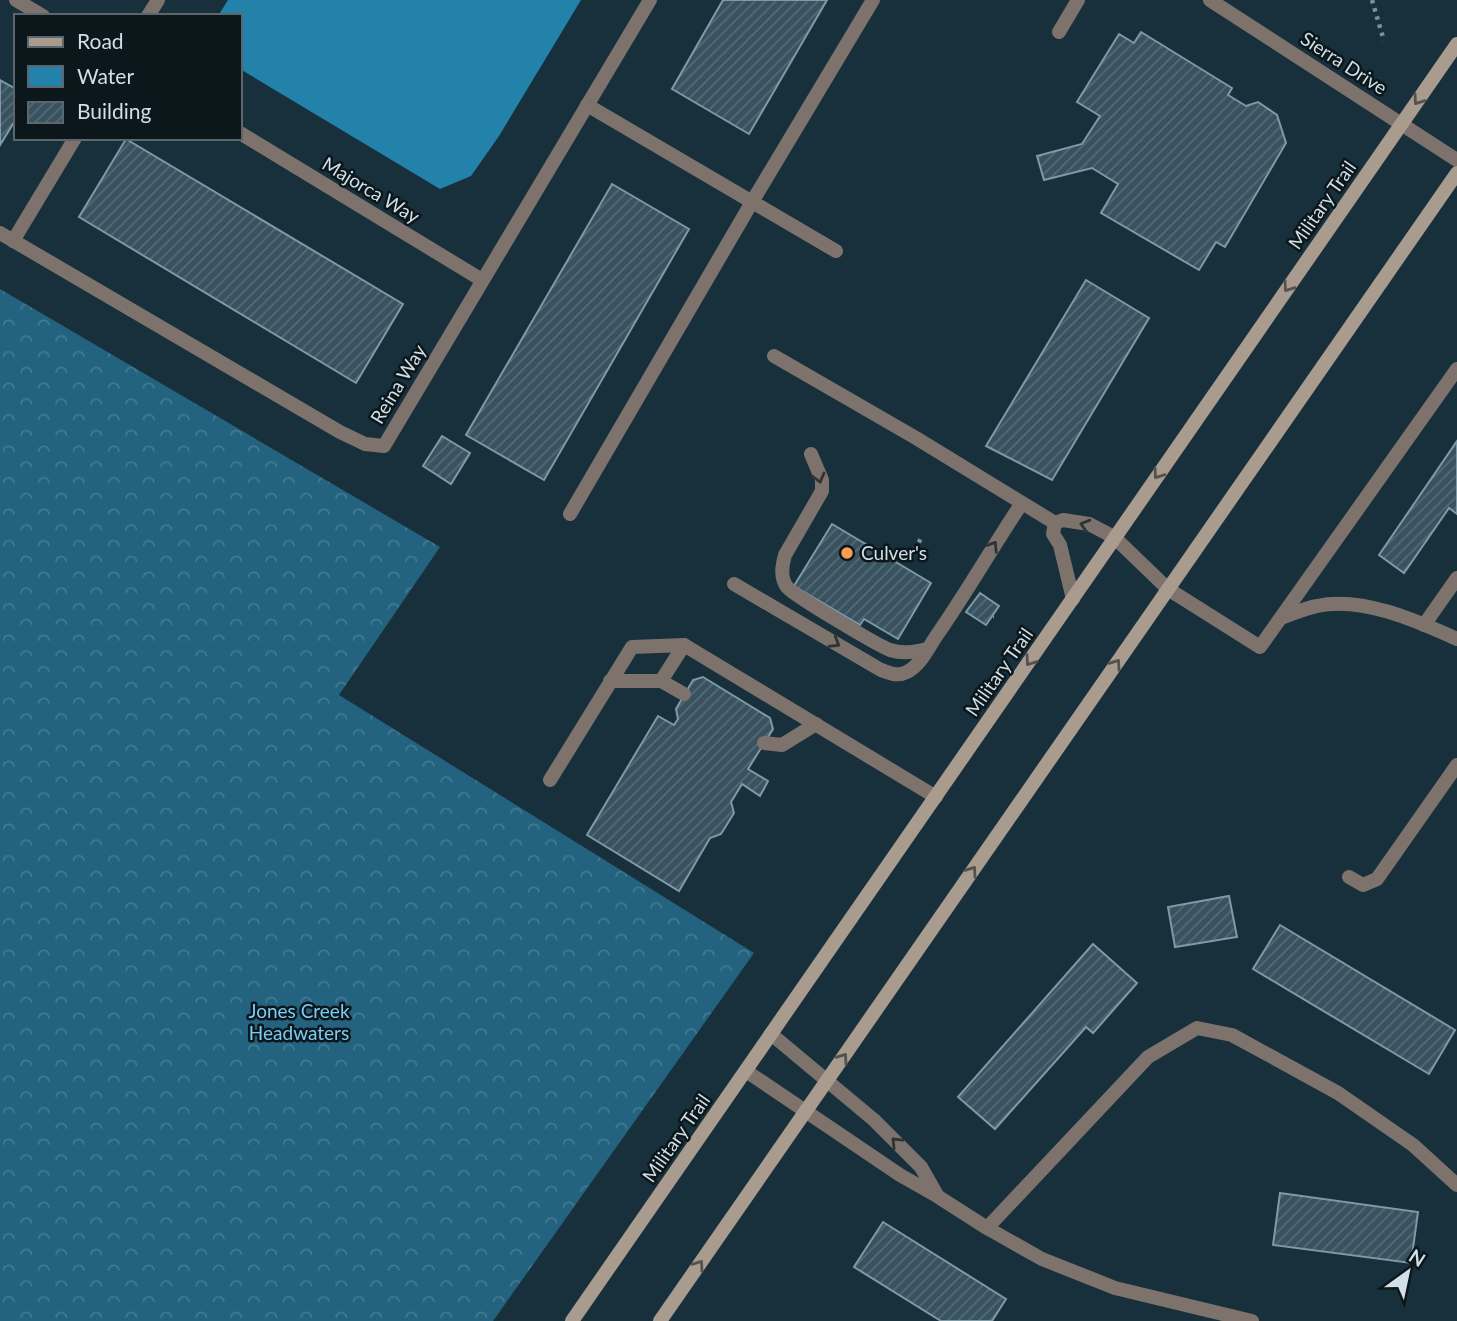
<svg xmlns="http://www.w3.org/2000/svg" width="1457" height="1321" font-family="Lato,sans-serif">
<defs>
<pattern id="forest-crowns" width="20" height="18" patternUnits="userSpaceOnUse" patternTransform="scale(1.75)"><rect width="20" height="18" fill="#24637f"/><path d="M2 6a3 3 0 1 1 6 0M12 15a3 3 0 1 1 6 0" fill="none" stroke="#437991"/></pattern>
<pattern id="building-hatch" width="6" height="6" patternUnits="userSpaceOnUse" patternTransform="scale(1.75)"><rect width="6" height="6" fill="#39525f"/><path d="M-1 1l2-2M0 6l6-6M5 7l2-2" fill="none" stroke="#556a76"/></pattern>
</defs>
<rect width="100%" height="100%" fill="#18303c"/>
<!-- forest -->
<path fill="url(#forest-crowns)" d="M0,289l440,258 -101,148 415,258 -261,368h-493z"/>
<!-- water -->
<path fill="#2382a9" d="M228,0h353l-82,136 -28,40 -31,13 -200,-120v-53h-22z"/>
<!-- building -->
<g fill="url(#building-hatch)" stroke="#7e99a7" stroke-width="2">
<path d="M723,0h104l-78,134 -77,-45z"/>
<path d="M1141,32l91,56 -4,7 18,11 12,-4 19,13 9,28 -61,104 -9,-5 -17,28 -98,-57 17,-29 -26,-16 -48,12 -7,-24 45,-12 18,-28 -23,-14 42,-68 15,9z"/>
<path d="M0,80l16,9v30l-16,26z"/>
<path d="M126,139l277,165 -47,79 -277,-166z"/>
<path d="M612,184l77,45 -145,251 -78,-45z"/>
<path d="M1086,280l63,38 -97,162 -66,-34z"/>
<path d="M442,436l28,17 -19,31 -28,-18z"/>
<path d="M1457,441v73l-8,-6 -45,65 -25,-18z"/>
<path d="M832,524l99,59 -33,56 -34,-20 -4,6 -66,-39z"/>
<path d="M980,593l19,13 -13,19 -20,-13z"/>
<path d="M703,677l67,41 3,11 -25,40 20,12 -8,15 -18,-12 -11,18 3,11 -13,21 -11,4 -31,53 -92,-56 71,-119 16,9 4,-6 -2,-10 17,-29z"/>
<path d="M1229,896l8,41 -62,10 -7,-40z"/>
<path d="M1280,925l175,105 -26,44 -176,-105z"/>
<path d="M1093,944l44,39 -44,50 -7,-6 -91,102 -37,-32z"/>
<path d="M1280,1193l138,19 -7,51 -138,-18z"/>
<path d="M883,1222l123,77 -14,22h-51l-87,-54z"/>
</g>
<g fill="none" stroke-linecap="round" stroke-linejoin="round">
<!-- path -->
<g stroke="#7e909a" stroke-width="4.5" stroke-dasharray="3.5 5" stroke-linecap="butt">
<path d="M1372,0l12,41"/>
<path d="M910,557l12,-20"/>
<path d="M993,616h1"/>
</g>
<!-- lane -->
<g stroke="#7d736c" stroke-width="14">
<path d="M1059,32l19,-32"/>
<path d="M587,105l249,146"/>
<path d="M774,356l142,82 139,85"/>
<path d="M811,454l11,26v11l-37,64c-3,11 -5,22 2,32 6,8 90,58 103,63 13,4 24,2 37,-1"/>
<path d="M570,514l182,-312 121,-202"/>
<path d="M1055,523l8,-3 26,4 25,13 54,52 92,58 197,-278"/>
<path d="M1055,523l-2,11 7,11 13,54"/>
<path d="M734,584l147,86c9,3 16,7 26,2 14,-7 21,-24 30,-37 30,-43 56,-89 85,-132"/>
<path d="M1281,618c12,-4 24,-10 36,-12 45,-10 100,15 140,33"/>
<path d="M1424,625l33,-47"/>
<path d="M684,645l-23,36 23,13"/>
<path d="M610,681h51"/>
<path d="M764,743l18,2 34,-21"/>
<path d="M550,780l82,-133 52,-2 252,152"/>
<path d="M1349,877l14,8 14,-6 80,-114"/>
<path d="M771,1034l103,86 47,47 16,28"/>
<path d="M746,1071l154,104 37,21 50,32 55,31 73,29 137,33"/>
<path d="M987,1228l161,-171 49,-29 35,7 106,58 75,52 44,40"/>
</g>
<!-- street -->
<g stroke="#7d736c" stroke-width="14">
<path d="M16,0l27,16"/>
<path d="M1210,0l247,160"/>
<path d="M148,16l10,-16"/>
<path d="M240,133l242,147"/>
<path d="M0,233l340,199 25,12 19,2 266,-446"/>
<path d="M13,241l62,-103"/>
</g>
<!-- secondary -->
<g stroke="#aa9b8f" stroke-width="14">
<path d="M572,1321l885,-1277"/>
<path d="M660,1321l797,-1148"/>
</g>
</g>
<!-- one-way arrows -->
<defs><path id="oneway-chevron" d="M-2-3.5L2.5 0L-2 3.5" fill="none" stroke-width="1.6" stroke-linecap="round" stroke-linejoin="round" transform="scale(1.75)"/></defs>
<g stroke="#535250">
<use href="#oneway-chevron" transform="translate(1418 100) rotate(125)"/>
<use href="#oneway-chevron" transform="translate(1288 287) rotate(125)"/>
<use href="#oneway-chevron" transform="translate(1158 474) rotate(125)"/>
<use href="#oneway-chevron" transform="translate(1030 661) rotate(125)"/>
<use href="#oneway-chevron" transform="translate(1116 664) rotate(-55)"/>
<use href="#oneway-chevron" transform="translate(972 871) rotate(-55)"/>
<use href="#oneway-chevron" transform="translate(843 1058) rotate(-55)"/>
<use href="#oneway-chevron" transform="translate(699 1265) rotate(-55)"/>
</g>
<g stroke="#2e3334">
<use href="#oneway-chevron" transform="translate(819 478) rotate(75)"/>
<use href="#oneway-chevron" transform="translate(1085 525) rotate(-164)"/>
<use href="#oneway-chevron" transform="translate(993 546) rotate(-57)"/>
<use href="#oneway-chevron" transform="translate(835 643) rotate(31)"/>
<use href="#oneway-chevron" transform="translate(896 1142) rotate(-135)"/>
</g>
<!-- markers -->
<circle fill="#fb9e51" stroke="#0c171c" stroke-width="2.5" cx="847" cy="553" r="7"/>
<g text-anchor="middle" stroke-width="5" stroke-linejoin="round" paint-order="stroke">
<!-- street labels -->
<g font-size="19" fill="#d1dfe7" stroke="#0c171c">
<text transform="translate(1344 63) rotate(33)" y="7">Sierra Drive</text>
<text transform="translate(371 190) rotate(31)" y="7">Majorca Way</text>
<text transform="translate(1322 205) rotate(-55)" y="7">Military Trail</text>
<text transform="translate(398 384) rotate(-59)" y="7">Reina Way</text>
<text transform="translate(999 672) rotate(-55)" y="7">Military Trail</text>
<text transform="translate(676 1138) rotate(-55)" y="7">Military Trail</text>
</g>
<!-- poi labels -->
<g font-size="19" fill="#d1dfe7" stroke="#0c171c" text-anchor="start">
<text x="861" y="560">Culver's</text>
</g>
<!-- park labels -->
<g font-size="19" fill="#7ccbf2" stroke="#0c171c">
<text x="299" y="1018">Jones Creek<tspan x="299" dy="22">Headwaters</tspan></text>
</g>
</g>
<!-- legend -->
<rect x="14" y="14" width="228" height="126" fill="#0c171c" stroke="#5b676d" stroke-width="2"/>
<rect x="28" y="37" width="35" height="10" fill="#aa9b8f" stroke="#5b676d" stroke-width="2"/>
<text x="77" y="49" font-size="21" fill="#d1dfe7">Road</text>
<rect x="28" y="66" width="35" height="21" fill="#2382a9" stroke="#5b676d" stroke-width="2"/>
<text x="77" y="84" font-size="21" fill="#d1dfe7">Water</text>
<rect x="28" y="102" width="35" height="21" fill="url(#building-hatch)" stroke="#5b676d" stroke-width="2"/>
<text x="77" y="119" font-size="21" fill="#d1dfe7">Building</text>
<!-- north arrow -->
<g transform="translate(1408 1272) rotate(33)" stroke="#0c171c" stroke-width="5" paint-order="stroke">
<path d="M0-5L12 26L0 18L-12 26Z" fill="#d1dfe7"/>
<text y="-10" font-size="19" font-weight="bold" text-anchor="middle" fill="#d1dfe7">N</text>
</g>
</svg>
